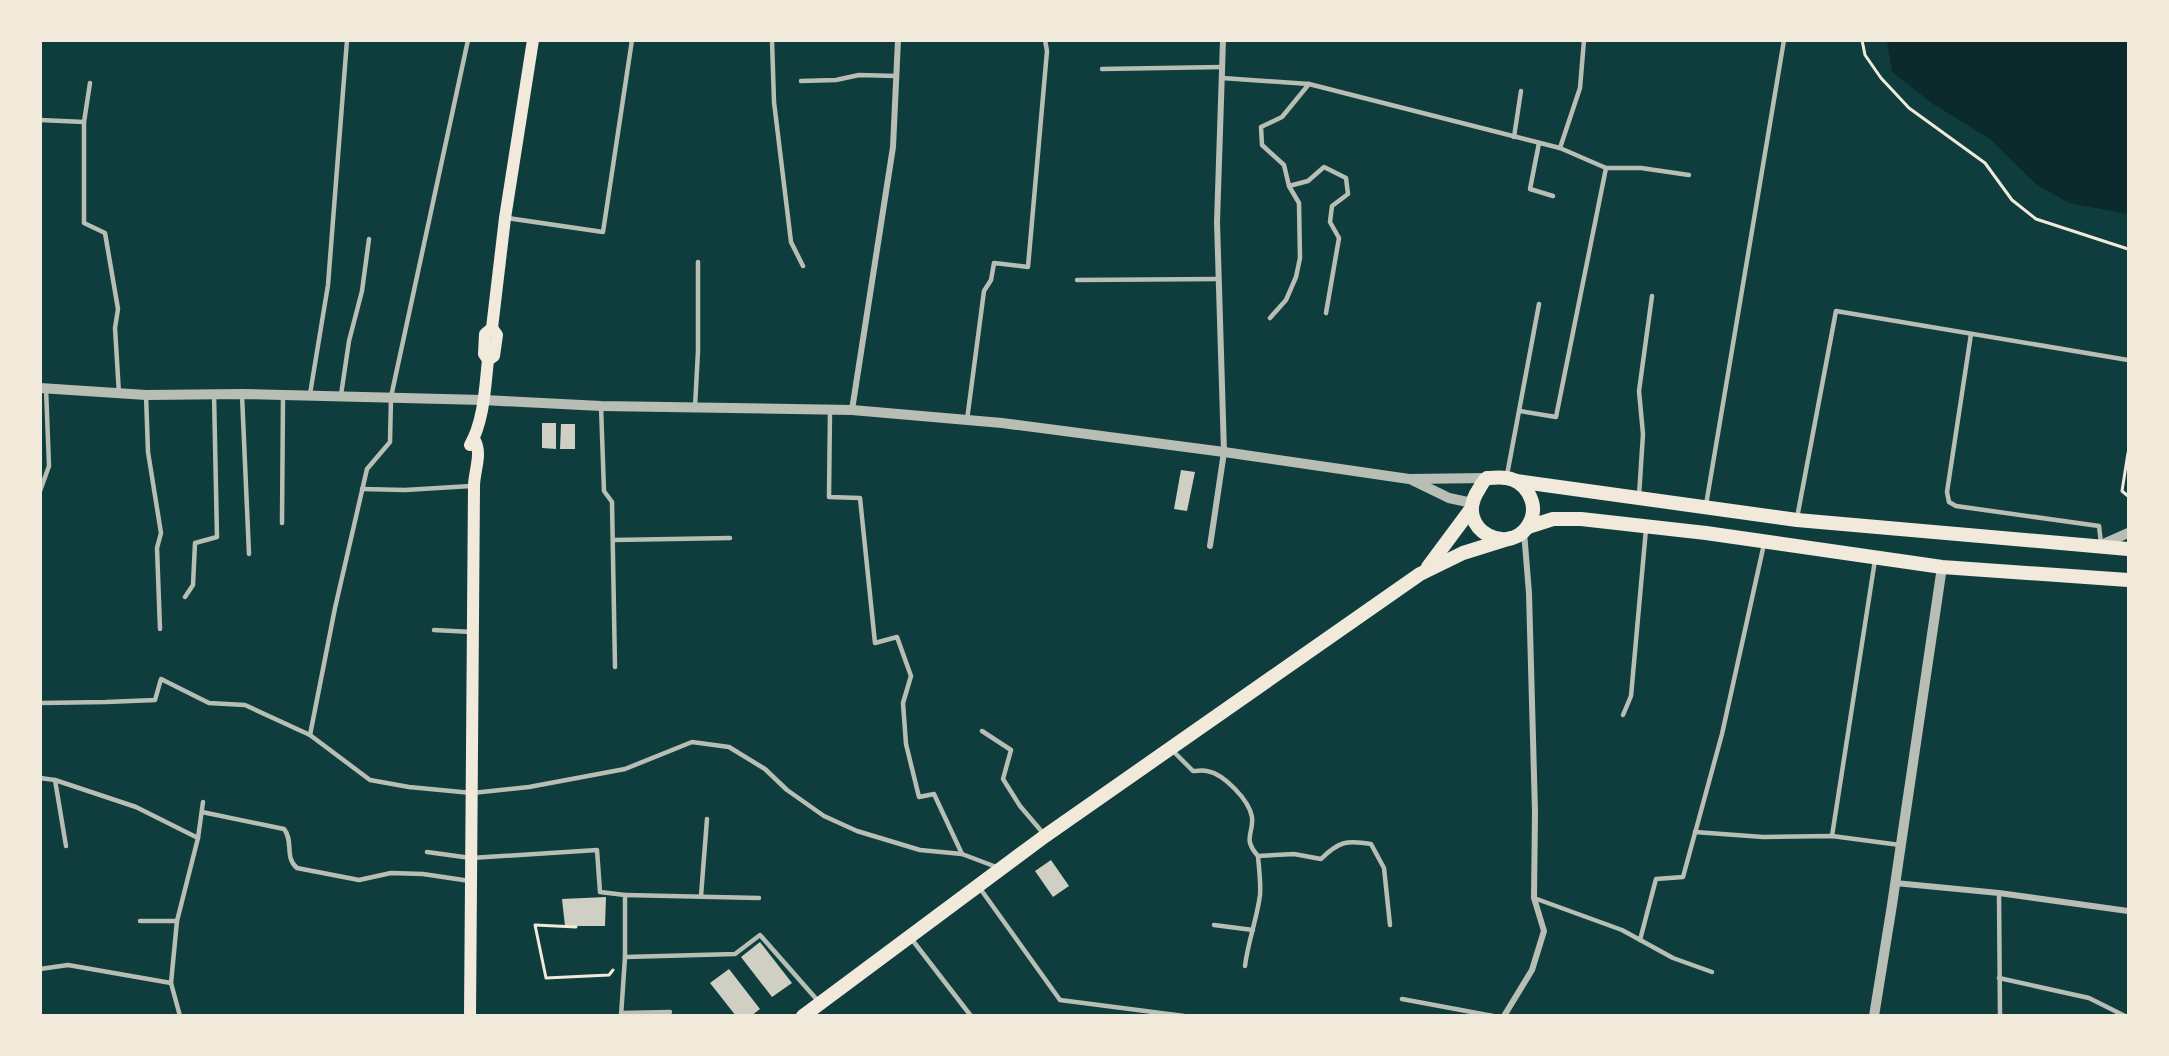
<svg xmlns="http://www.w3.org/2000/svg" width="2169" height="1056" font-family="'Work Sans',sans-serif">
<rect width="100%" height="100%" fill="#0f3d3e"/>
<!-- water -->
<path fill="#0a2a2b" d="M1887,41h241v173l-59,-11 -32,-18 -47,-46 -57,-35 -41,-32z"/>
<!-- building -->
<g fill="#cfcfc3">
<path d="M542,423h14v26l-14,-1z"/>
<path d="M561,424h14v25h-15z"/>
<path d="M1181,470l14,2 -8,39 -13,-2z"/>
<path d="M1051,860l18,26 -16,11 -18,-26z"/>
<path d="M606,897l-1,29h-40l-3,-27z"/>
<path d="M760,942l32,41 -20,14 -31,-40z"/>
<path d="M729,969l31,40 -9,7h-15l-26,-33z"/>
</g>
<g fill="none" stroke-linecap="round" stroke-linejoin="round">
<!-- path -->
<g stroke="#f1e9da" stroke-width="3">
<path d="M1862,40l3,15 16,23 28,30 76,55 27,37 24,19 92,30"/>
<path d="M2128,453l-6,38 6,5"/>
<path d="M576,927l-41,-2 11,53 63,-3 4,-5"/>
</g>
<!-- service -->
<g stroke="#b8beb3" stroke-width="4.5">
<path d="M772,40l2,62 17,140 12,24"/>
<path d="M1102,69l121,-2"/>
<path d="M1222,78l87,6 251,64 46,20h35l48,7"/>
<path d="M801,81l35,-1 23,-5 37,1"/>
<path d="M90,83l-6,39v101l21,10 13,76 -3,19 4,66"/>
<path d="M40,120l44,2"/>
<path d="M1514,137l7,-46"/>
<path d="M1539,143l-9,46 23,7"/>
<path d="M1560,148l20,-60 4,-48"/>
<path d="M1289,186l19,-5 16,-14 22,11 2,16 -16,12 -2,16 9,16 -13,75"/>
<path d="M507,218l96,14 29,-192"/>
<path d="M1077,280l141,-1"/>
<path d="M1270,318l16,-18 10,-23 4,-19 -1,-55 -10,-17 -5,-21 -22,-20 -1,-18 21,-10 27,-33"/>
<path d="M1971,334l-24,158 2,10 7,4 143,20 2,17"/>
<path d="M310,394l18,-109 19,-245"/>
<path d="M146,395l2,57 13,81 -4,15 3,81"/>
<path d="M242,395l7,159"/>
<path d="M341,395l8,-54 13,-50 7,-52"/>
<path d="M601,406l3,85 8,11 3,165"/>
<path d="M695,407l3,-56v-89"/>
<path d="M830,410l-1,87 31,1 15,145 22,-6 14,39 -8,27 3,41 13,53 15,-3 28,60"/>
<path d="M1520,411l36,6 50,-249"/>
<path d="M967,420l17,-129 7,-11 3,-17 34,4 19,-216 -2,-11"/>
<path d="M1507,475l32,-171"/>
<path d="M362,489l43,1 66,-4"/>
<path d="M40,491l9,-25 -3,-78"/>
<path d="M1639,496l4,-62 -4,-43 13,-95"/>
<path d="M1706,505l78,-465"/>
<path d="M1797,518l39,-207 292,49"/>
<path d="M282,523l1,-126"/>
<path d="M613,540l117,-2"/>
<path d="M185,597l8,-12 2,-42 22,-6 -3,-143"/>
<path d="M434,630l38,2"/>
<path d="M40,703l66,-1 49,-2 6,-21 48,24 36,2 65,30 60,45 39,7 63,6 57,-6 96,-18 67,-27 37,5 36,22 22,21 37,26 33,15 63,19 42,4 37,14"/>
<path d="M1623,715l8,-19 15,-167"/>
<path d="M982,731l29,19 -8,29 17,27 23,27"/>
<path d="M310,735l25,-127 32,-139 23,-27 1,-45 77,-357"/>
<path d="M1171,749l22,22c5,0 10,-1 14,0 17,3 42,29 45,46 2,17 -10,21 6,39l36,-2 27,5c18,-18 26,-19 50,-15l13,24 6,57"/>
<path d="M40,778l15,2 81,27 62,31"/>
<path d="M55,780l11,66"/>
<path d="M202,812l82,17c10,12 0,28 13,39l62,12 32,-7 32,1 47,7"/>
<path d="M1695,832l68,5 69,-1 68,9"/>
<path d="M1832,836l43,-276"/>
<path d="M427,852l44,6 126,-8 3,42 25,3v62l-4,59"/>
<path d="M979,887l81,113 124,16"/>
<path d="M1999,893l1,123"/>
<path d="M625,895l134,3"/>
<path d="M701,896l6,-77"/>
<path d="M1534,898l88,32 51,28 39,14"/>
<path d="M140,921h37"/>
<path d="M1214,925l39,5"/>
<path d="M910,937l61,79"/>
<path d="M1640,940l16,-61 27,-2 39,-143 42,-190"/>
<path d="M625,957l110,-3 25,-19 59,67"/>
<path d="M1245,966c3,-25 12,-47 15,-71 1,-12 -1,-26 -2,-39"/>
<path d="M40,969l28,-4 103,18"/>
<path d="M1999,978l90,20 36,18"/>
<path d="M1402,999l91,17"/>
<path d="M621,1013l49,-1"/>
<path d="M180,1016l-9,-33 6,-62 21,-83 5,-36"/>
</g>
<!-- minor -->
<g stroke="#b8beb3" stroke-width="6">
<path d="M852,410l41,-263 5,-107"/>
<path d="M1210,546l14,-94 -7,-230 6,-182"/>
<path d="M1895,883l104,10 129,18"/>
<path d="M1504,1016l28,-46 12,-39 -10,-33 1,-86 -6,-219 -5,-61"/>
</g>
<!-- tertiary -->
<g stroke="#b8beb3" stroke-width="10">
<path d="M40,388l106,7 96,-1 241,6 118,6 251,4 150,13 222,29 185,27 78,-1"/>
<path d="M1412,480l37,18 23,5"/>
<path d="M2101,545l27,-12"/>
<path d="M1874,1016l18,-111 50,-338"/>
</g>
<!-- secondary -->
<g stroke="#f1e9da" stroke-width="12">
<path d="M488,360l6,-4 3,-21 -5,-7"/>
<path d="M470,445c14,-24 15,-58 18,-85l-4,-6 1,-20 7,-6 13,-110 28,-178"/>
<path d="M470,1016l4,-530c0,-15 9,-33 0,-47"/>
</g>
<!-- primary -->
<g stroke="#f1e9da" stroke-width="14">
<path d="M1487,478c6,0 13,-1 19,0 19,2 32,24 25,42 -17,41 -80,10 -52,-31 3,-5 4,-8 8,-11z"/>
<path d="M1516,481l281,39 331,29"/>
<path d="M1528,527l25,-8h28l125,14 236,34 186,13"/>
<path d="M1428,567l43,-58"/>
<path d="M803,1016l242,-180 375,-262 43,-21 48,-15"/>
</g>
</g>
<!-- border -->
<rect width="2169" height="1056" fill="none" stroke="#f1e9da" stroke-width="84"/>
</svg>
